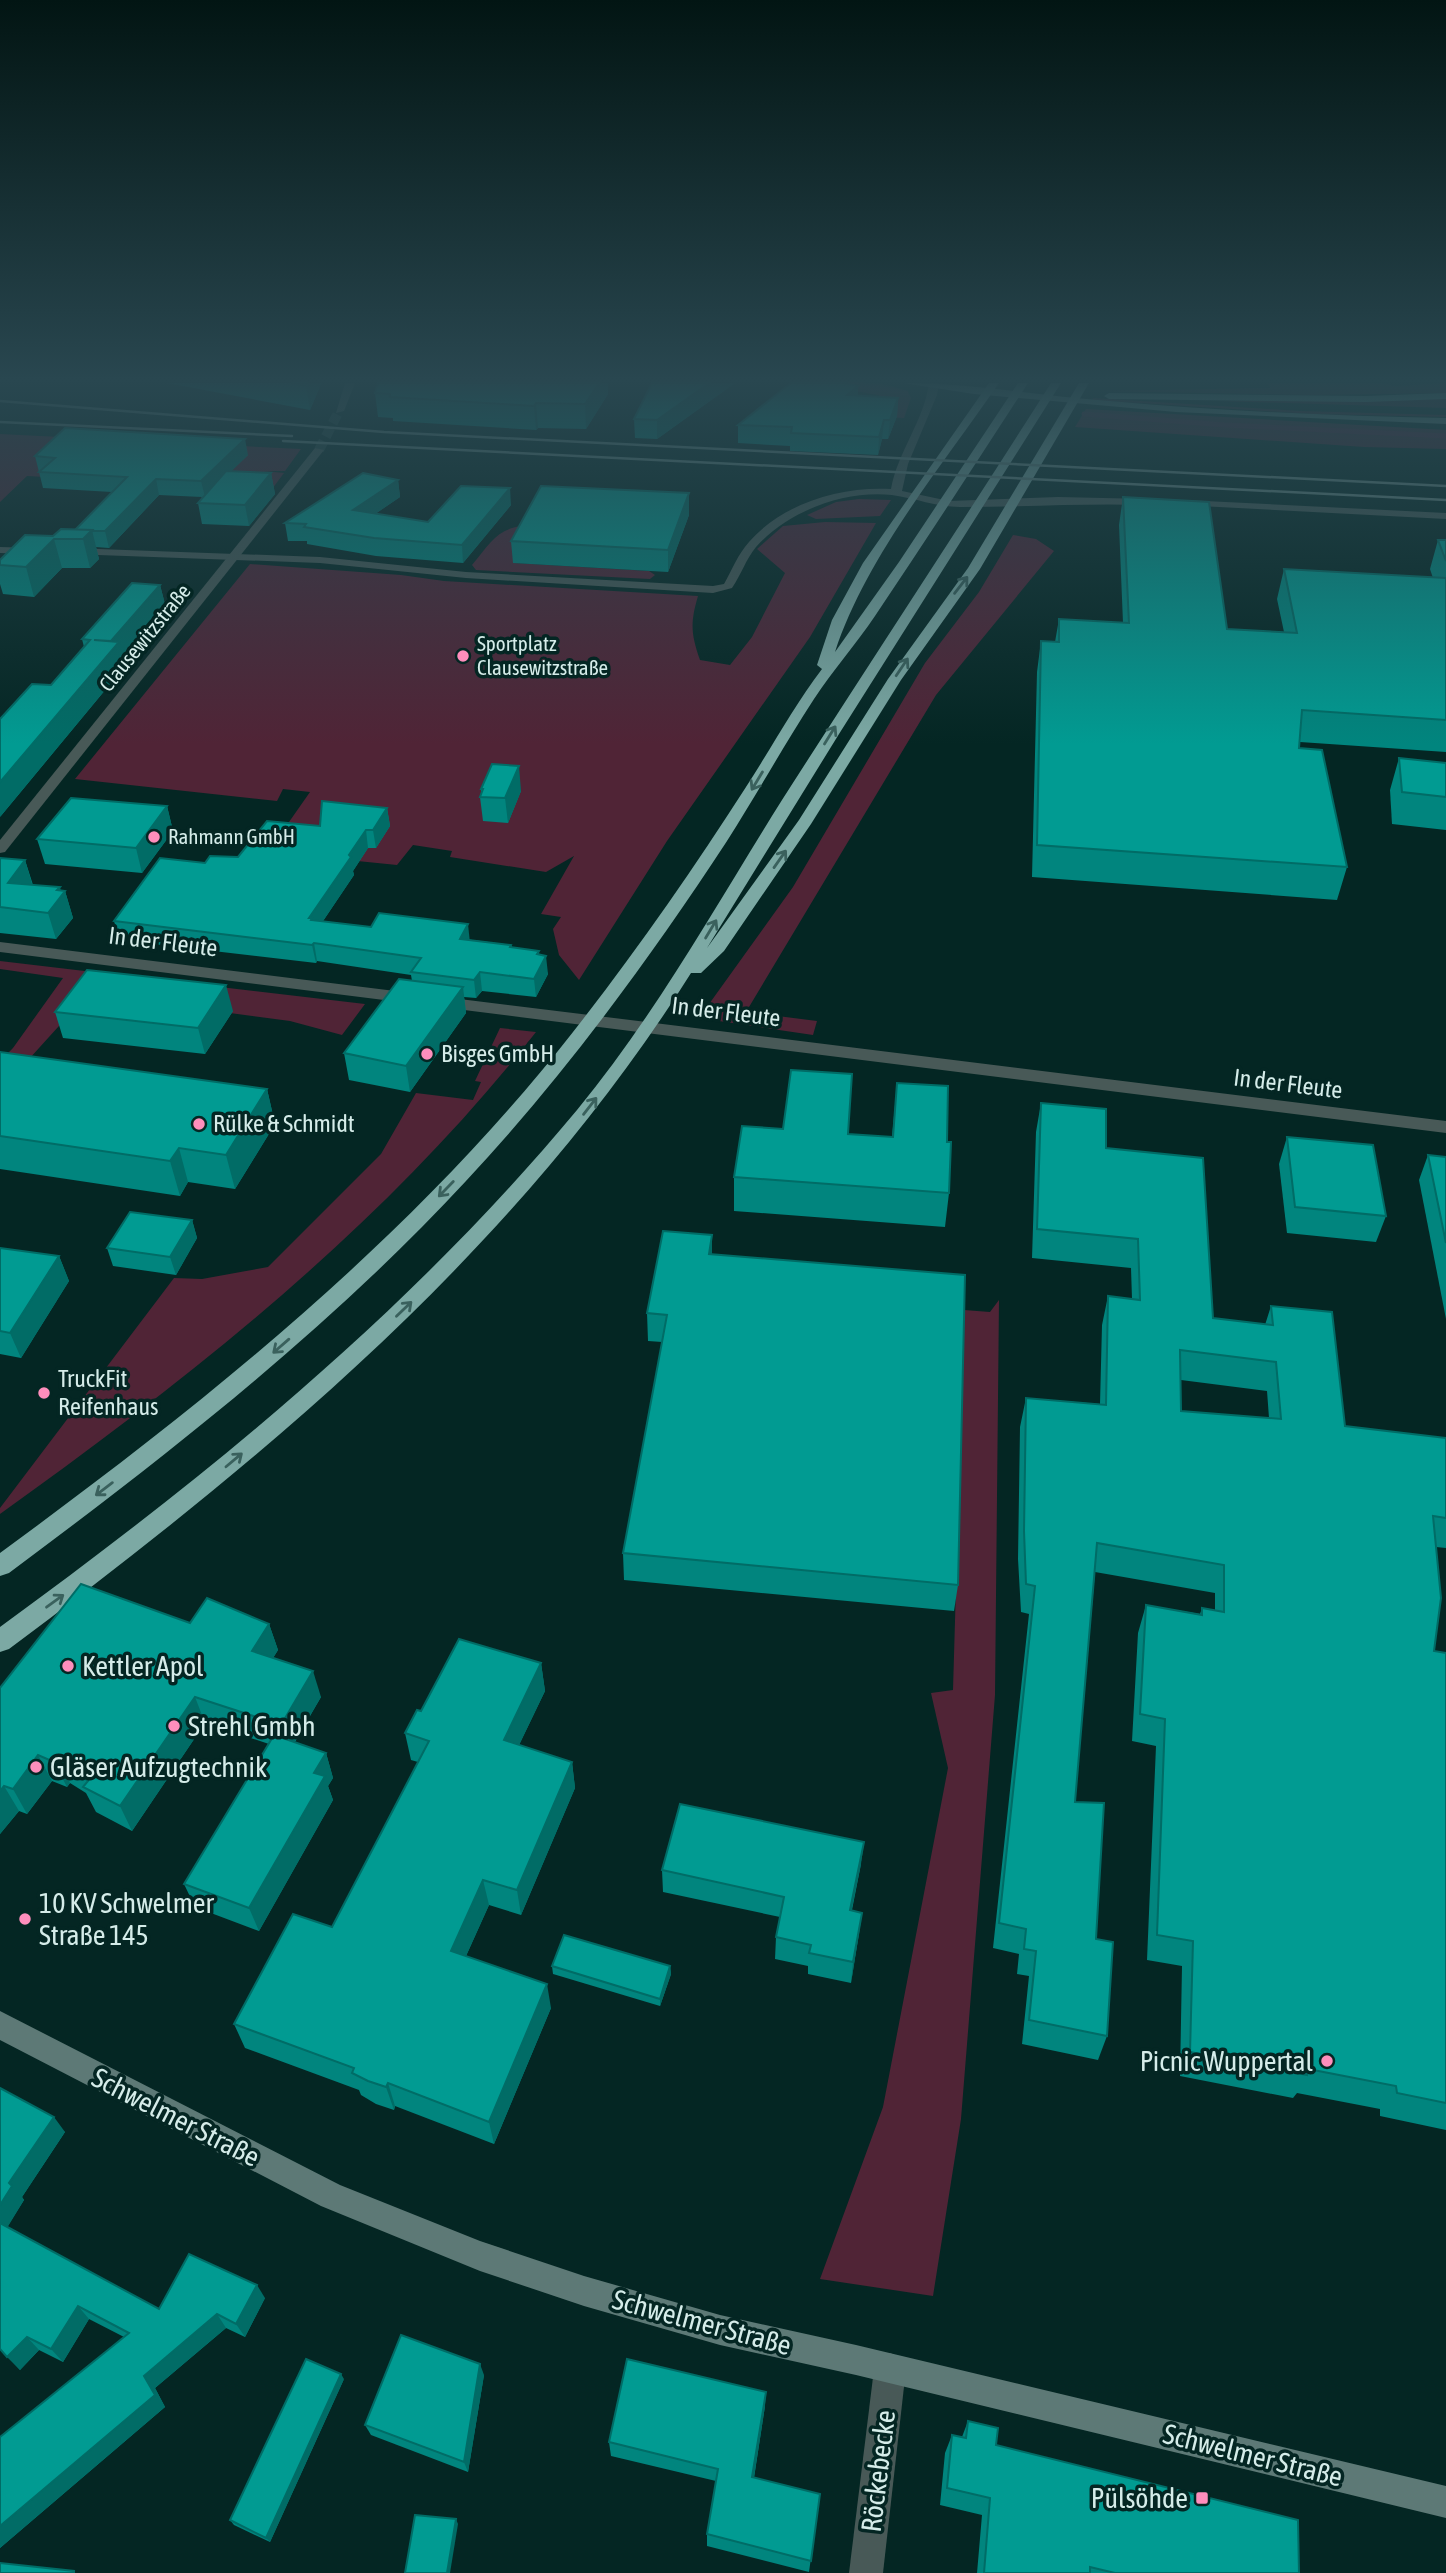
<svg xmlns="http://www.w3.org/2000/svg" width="1446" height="2573" font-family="'Asap Condensed',sans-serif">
<rect width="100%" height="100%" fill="#042623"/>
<!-- green -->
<g fill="#502436">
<path d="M810,383c31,0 70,-5 98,9l3,6 -7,20 -20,-1 3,-15 -9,-7z"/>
<path d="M1268,383h114l14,3 50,-3v10l-134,2 -214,-4 172,-3z"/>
<path d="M1093,398l207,13 146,4v2l-133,-3 -221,-14z"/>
<path d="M1446,399v9l-228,-7z"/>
<path d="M1086,409l360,21v19l-82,-2 -289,-20z"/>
<path d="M0,434l301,15 -16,22h-21l20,2 -12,16 -245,-13 -27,26z"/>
<path d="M859,499l32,1 -11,16 -64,3 -9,-4 29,-13z"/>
<path d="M825,522l51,1 -66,114 -143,204 -88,139 -20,-25 -6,-26 8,-12 -20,-3 33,-58 -28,16 -96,-15 2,-6 -39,-6 -16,20 -129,-13 42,-60 -27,-3 -6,12 -202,-22 175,-215 151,11 43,6 254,15c-8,27 -7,38 2,64l30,5 22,-28 33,-64 -28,-24 26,-23z"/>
<path d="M533,525l-19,38 135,8 6,4 -5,4 -174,-9 -4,-5c21,-25 26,-39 61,-40z"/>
<path d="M1013,535l23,4 18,12 -118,144 -190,317 71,9 -4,14 -114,-17 94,-131 132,-224 54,-71z"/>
<path d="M0,961l365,43 -23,31 -52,-14 -202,-27 -88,97v-30l13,-13 50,-70 -63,-9z"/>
<path d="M500,1028l36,4c-151,192 -339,341 -536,482v-6l174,-230 28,1 66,-12 113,-113 35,-61 57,7 8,-18 -6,-1z"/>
<path d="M999,1300l-4,395 -34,424 -28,177 -113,-17 63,-172 65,-339 -17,-75 22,-3 11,-380 26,2z"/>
</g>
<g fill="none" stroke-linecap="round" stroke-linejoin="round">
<!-- stream -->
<g stroke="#651e3f" stroke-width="5">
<path d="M843,383l63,10"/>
<path d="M1084,414l141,11 221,11"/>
</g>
<!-- tertiary-tunnel -->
<path stroke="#234441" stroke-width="10" stroke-dasharray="10 5" stroke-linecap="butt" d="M319,450l20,-39"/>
<!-- minor -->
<g fill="#485957" fill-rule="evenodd">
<path d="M929,383h10l-2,12 -29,69 -6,27 47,10 109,-4 89,2 5,3 -5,3c-63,-2 -124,2 -187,2 -24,0 -45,-9 -68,-12 -48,-5 -104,16 -136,52 -10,12 -15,28 -24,41l-19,5 -247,-15 -146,-15 -249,-9 -6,-3 6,-3 249,9 146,15 247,14 11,-2c8,-14 14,-30 25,-42 34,-39 92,-56 142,-53 7,-38 33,-68 38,-106z"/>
<path d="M1184,500l262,13v6l-266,-14v-4z"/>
<path d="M0,547l34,1 6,3 -6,3 -34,-1z"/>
<path d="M0,942l1446,179v12l-1446,-181z"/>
<path d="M890,2353l11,5 5,11 -23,204h-34l25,-204 5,-11z"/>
</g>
<!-- tertiary -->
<g fill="#485957" fill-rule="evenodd">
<path d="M345,383h10l-11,28 -8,2z"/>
<path d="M315,448l9,2 -319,402 -5,1v-13z"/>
</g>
<!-- secondary -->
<path fill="#5d7976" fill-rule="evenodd" d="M0,2011l340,174 140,56 104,35 136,39 136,30 590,141v32l-590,-143 -136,-30 -136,-39 -104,-35 -159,-65 -321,-166z"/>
<!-- primary -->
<path fill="#6e928e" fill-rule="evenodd" d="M903,383c69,0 138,13 207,18 112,10 224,15 336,17v6l-270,-12 -202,-18z"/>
<!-- motorway -->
<g fill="#7ca9a4" fill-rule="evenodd">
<path d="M989,383h10c-57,83 -133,174 -164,269l64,-90 119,-179h10c-51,78 -101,156 -153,233 -19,28 -42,54 -61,83 -30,46 -57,95 -87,142 -78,119 -163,235 -261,340 -137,148 -296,272 -457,392l-9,3v-23c209,-153 412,-316 573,-521 62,-79 119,-161 173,-245 26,-40 48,-81 76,-118l-5,-4 15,-45 31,-57z"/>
<path d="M1051,383h10l-222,351 -132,214 92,-128 89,-141 80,-111 111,-185h10l-109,186 -79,111 -90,144 -87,127 -23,22h-10c-174,276 -423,483 -682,676l-9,3v-25c210,-153 410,-316 577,-517 79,-96 139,-205 205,-310 89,-139 180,-277 269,-417z"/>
<path d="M1446,393v6l-80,3 -257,-3 -5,-3 5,-3 257,3z"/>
</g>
<!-- rail -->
<g stroke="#6a8784" stroke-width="2.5">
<path d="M0,401l384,31 1062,54"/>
<path d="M0,422l292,14"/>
<path d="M283,441l1163,59"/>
</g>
</g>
<!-- wall -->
<g fill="#01857e" fill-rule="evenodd">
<path d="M167,383h156l-2,1 -11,26z"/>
<path d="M378,383h230v11l-22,35 -48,-1 -2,2 -143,-9v-3l-15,-1 -3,-24z"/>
<path d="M735,383l-78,56 -22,-1 -1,-19z"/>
<path d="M858,386v10l40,2 -1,18 -9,23h-6l-4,16 -88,-4v-5l-52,-3v-18z"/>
<path d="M248,455l-17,16 40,2 4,21 -26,32 -47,-2 -4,-21 4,-6 -43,-2 -50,53 -13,-1 3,12 -9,9h-28l-28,29 -31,-3 -3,-10v-24l75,-30 37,-38 -69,-4 -8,-32z"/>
<path d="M398,480l2,17 -25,17 53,8 83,-17 -48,58 -87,-7 -69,-12v-3h-19l-3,-18z"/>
<path d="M689,493v22l-21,57 -155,-9 -2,-22z"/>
<path d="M1123,497l104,132 57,3 -7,-33 7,-30 149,9 -3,-9 8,-29h8v212l-146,-10 -1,6 48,119 -10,33 -305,-23 5,-205 4,-31 14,1 4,-23 64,4 -4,-98z"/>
<path d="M160,585l6,23 -43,51 2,7 -125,151 51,-132 33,-38 -2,-8z"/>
<path d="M1399,758l47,5v67l-54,-6 -2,-34z"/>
<path d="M481,789l40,2 -13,32 -25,-2 -3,-24 1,-3z"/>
<path d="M167,806l6,25 -31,42 -97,-9 -8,-25z"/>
<path d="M387,808l3,18 -14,22h-8l-15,23 1,4 -31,46 188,24 1,2 27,7 9,20 -12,23 -54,-6 -6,7 -12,-1 2,16 -56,79 -61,-12 -5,-27 68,-72 -1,-6 -94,-14 -1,2 -197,-23 -5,-19 91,-58 33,-6 82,-31z"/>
<path d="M0,858l25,2 8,25 32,6 8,27 -17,21 -56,-6z"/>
<path d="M233,1011l-28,43 -142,-16 -8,-26z"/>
<path d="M0,1052l267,37 8,35 -40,65 -47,-7 -8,14 -180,-27z"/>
<path d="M897,1083l50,59 2,51 -4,34 -211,-16v-34l114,-43 44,3z"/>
<path d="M1041,1103l65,45 107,170 52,7 6,-19 74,120 101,12v110l-10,-1 -2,104 12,6v473l-66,-14v-7l-83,-16 -4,5 -113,-22 2,-110 -35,-6 9,-214 -24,-5 6,-108 8,-28 54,9 2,-6 13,2v-17l-120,-21 -20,230 21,137 11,97 -9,24 -76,-16 7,-68 -12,-2 2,-20 -26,-6 36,-334 -8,-2 -3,-53 2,-132 6,-29 74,6 2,-79 6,-29 24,3 -1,-31 -99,-10 4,-126zM1181,1380l86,11 2,27 -88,-7z"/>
<path d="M1287,1137l99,79 -10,26 -89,-9 -8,-69z"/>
<path d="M1428,1155l18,2v162l-27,-139z"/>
<path d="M192,1220l5,18 -21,37 -63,-9 -6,-18z"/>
<path d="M0,1248l59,8 10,25 -48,77 -21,-4z"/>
<path d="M712,1255l246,330 -4,26 -330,-31 -1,-27 39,-211 -14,-1 -1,-28z"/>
<path d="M190,1623l79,1 9,26 -5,8 48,39 -26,45 31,11 7,25 -5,8 5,14 -74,131 -64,-24 -11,-23 85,-140 -64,-21 -73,108 -36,-19 -10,-19 -16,-10 -3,4 -15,-6 -25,33 -8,-3 -19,23v-146z"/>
<path d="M541,1663l4,28 -26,54 53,17 3,26 -54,127 -32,-10 -23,51 85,52 -57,136 -99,-38 -1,4 -18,-6 -15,-9 -2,-5 -114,-42 -11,-24 98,-97 86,-165 -7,-2 -6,-27 16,-22z"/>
<path d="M861,1864l-9,46 10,3 -11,70 -43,-9v-8l-33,-7 1,-22 4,-20 -117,-25 -1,-22z"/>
<path d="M552,1966h118l1,8 -11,32 -107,-32z"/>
<path d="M0,2088l65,44 -43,65 2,3 -17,27 152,82 106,-11 -20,39 -19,-9 -71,60 10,19 -165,141v-111l124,-100 -35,-18 -26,43 -24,-12 -19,20 -20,-22z"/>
<path d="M484,2375l-16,97 -97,-37 -6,-10z"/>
<path d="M344,2379l-74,163 -36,-17 -4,-5z"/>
<path d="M765,2406l-11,72 66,16 -11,78 -102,-26v-12l9,-53 -105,-25 -2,-14z"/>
<path d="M968,2421l28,24 303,128h-322l5,-58 -42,-10 5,-52 7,-18 10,2z"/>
</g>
<!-- shaded-wall -->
<g fill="#016c66">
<path d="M307,383h16l-2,1 -11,26 -4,-24z"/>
<path d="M599,383h9v11l-22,35 -1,-25z"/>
<path d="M709,383h26l-78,56v-19z"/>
<path d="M858,386v17l-11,-8z"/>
<path d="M898,398l-1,18 -9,23 2,-19z"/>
<path d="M536,403l2,25 -2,2 -2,-24z"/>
<path d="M884,420l-2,19 -4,16 1,-18z"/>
<path d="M245,439l3,16 -43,42 -4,-16z"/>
<path d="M271,473l4,21 -26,32 -4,-21z"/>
<path d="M156,479l3,16 -50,53 -4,-17z"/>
<path d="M398,480l2,17 -44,30 -3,-17z"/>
<path d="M510,488l1,17 -48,58 -1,-18z"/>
<path d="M689,493v22l-21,57v-22z"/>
<path d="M92,530l7,29 -9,9 -7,-29z"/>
<path d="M54,539l8,29 -28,29 -8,-30z"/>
<path d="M160,585l6,23 -43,51 2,7 -125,151v-35l111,-141z"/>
<path d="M519,766l2,25 -13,32 -3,-25z"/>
<path d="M167,806l6,25 -31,42 -6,-25z"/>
<path d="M387,808l3,18 -14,22 -3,-18z"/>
<path d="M366,830l2,18 -15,23 1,4 -39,58 -6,-15z"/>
<path d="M25,860l8,27 -25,-4z"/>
<path d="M60,887l2,8 3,-4 8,27 -17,21 -8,-26 9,-23z"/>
<path d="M468,924l2,19 -10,-4z"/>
<path d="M314,943l3,18 -1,2 -4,-18z"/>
<path d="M539,951l1,16 6,-11 2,18 -12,23 -2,-18 3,-25z"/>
<path d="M480,972l2,19 -6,7 -2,-18z"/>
<path d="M226,985l7,26 -28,43 -7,-26z"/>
<path d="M463,987l3,26 -56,79 -4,-26z"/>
<path d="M267,1089l8,35 -40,65 -9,-34z"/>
<path d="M179,1148l9,34 -8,14 -10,-35z"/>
<path d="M192,1220l5,18 -21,37 -6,-18z"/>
<path d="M712,1235v27l-3,-8z"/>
<path d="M59,1256l10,25 -48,77 -11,-25z"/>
<path d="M269,1624l9,26 -17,27 -9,-26z"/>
<path d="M541,1663l4,28 -36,75 -5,-26z"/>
<path d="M313,1671l8,26 -32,54 -8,-26z"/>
<path d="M195,1697l10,26 -73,108 -12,-25z"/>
<path d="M326,1753l7,25 -5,8 5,14 -74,131 -10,-23 65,-135z"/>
<path d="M38,1755l14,26 -25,33 -14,-25z"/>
<path d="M57,1757l13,26 -3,4 -13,-25z"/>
<path d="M572,1762l3,26 -54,127 -4,-25z"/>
<path d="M4,1786l15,25 -19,23v-43z"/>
<path d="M864,1842l-3,22 -14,68 3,-22z"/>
<path d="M483,1880l6,25 -32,71 -6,-25z"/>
<path d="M862,1913l-3,21 -8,49 2,-21z"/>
<path d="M670,1966l1,8 -11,32v-7z"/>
<path d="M547,1984l4,24 -57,136 -5,-22z"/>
<path d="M388,2083l7,23 -1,4 -8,-23z"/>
<path d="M54,2117l11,15 -43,65 2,3 -20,33 -4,-5v-23l9,-22z"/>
<path d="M257,2285l8,13 -20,39 -9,-13z"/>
<path d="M78,2306l11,13 -26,43 -12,-13z"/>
<path d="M217,2314l9,14 -71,60 10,19 -165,141v-22l144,-150z"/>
<path d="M27,2337l12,13 -19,20 -13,-13z"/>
<path d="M480,2364l4,11 -16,97 -4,-10z"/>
<path d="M341,2374l3,5 -74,163 -4,-4z"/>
<path d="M766,2392l-1,14 -13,84v-13z"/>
<path d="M456,2519l2,5 -8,49h-3z"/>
</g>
<!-- building -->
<g fill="#019b92" stroke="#016c66" stroke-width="2" fill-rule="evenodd">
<path d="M291,383h16l-1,3z"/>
<path d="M378,383h221l-14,21 -49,-1 -2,3 -144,-9v-3l-15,-1z"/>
<path d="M652,383h57l-52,37 -23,-1z"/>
<path d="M791,383h54l13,3 -11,9 51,3 -8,22h-6l-5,17 -88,-4 1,-6 -54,-2z"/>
<path d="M65,428l180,11 -44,42 -45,-2 -51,52h-14l1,-1h-17l52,-53 -88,-5 16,-14 -20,-2z"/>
<path d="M226,471l45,2 -26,32 -47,-2z"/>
<path d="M363,473l35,7 -45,30 75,12 33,-36 49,2 -48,57 -88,-7 -70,-11 2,-3 -21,-1z"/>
<path d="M541,486l148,7 -21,57 -157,-9z"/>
<path d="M1123,497l86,5 18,127 70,4 -13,-64 162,9v142l-144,-10 -3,38 23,2 25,117 -310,-22 4,-204 18,1v-23l70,4z"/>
<path d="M61,529l31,1 -9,9h-29l-28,28 -26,-2v-5l25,-25 28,1z"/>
<path d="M1438,540h8v21z"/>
<path d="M132,583l28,2 -49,56 -17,-1 25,2 -119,140v-63l32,-35 19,1 39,-45 -8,-1z"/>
<path d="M1399,758l47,5v34l-44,-5z"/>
<path d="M492,764l27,2 -14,32 -25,-1 3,-8h-2z"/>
<path d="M71,798l96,8 -31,42 -99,-9z"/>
<path d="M322,801l65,7 -14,22h-7l-17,25 2,2 -42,61h3l-1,2 60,7 8,-14 89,11 -8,15 51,6 -1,2 29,4 -2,3 9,2 -12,23 -54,-7 -6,8 -63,-8 10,-14 -107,-15 -2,2 -198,-24 46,-63 45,5 5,-7 28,1 29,-36 53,5z"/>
<path d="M0,858l25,2 -17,23 52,4 -3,3 8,1 -17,22 -48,-6z"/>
<path d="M87,970l139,15 -28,43 -143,-16z"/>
<path d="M399,979l64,8 -57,79 -62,-13z"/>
<path d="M0,1052l267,37 -41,66 -47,-7 -9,13 -170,-25z"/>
<path d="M791,1070l61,4 -4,60 45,3 4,-54 51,3 -1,56h4l-2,51 -215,-16 8,-51 41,3z"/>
<path d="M1041,1103l65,6v39l97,10 10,160 60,7 -2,-19 61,6 13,114 101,12v80l-13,-2 8,82 -7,53 12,2v450l-49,-10 -1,-7 -88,-17 -1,6 -117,-23 3,-111 -36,-6 8,-216 -25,-5 6,-109 56,10v-7l22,4v-47l-127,-22 -22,259 29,1 -8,136 17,3 -6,94 -78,-16 7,-69 -12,-2 2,-20 -27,-6 36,-337 -9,-2 -2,-53 2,-133 80,7 2,-109 32,4 -2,-61 -101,-10zM1180,1350l96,12 5,57 -100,-8z"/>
<path d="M1287,1137l86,8 13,71 -91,-9z"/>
<path d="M1428,1155l18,2v86z"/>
<path d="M130,1212l62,8 -22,37 -63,-9z"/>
<path d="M663,1231l49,4 -3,19 256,21 -7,310 -335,-32 44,-238 -20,-2z"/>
<path d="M0,1248l59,8 -49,77 -10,-2z"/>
<path d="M81,1584l109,39 17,-25 62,26 -17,27 61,20 -32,54 -86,-28 -75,109 -37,-19 5,-6 -8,-6 1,-2 -24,-16 -3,5 -16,-7 -25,34 -9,-3 -4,5v-103z"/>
<path d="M459,1639l82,24 -37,77 68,22 -55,128 -34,-10 -32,71 96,33 -58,138 -101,-39 -2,4 -18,-6 -16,-8 2,-5 -120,-44 59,-110 39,13 97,-186 -24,-8 12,-23 4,1z"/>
<path d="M274,1735l52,18 -12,20 11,3 -76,132 -65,-24z"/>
<path d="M680,1804l184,38 -14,68 12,3 -9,49 -44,-9 2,-8 -35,-8 8,-40 -122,-27z"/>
<path d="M564,1935l106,31 -10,33 -108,-33z"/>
<path d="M0,2088l54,29 -45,66 3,3 -12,19z"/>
<path d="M0,2223l159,86 30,-55 68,31 -21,39 -19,-10 -73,62 11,19 -155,131v-89l129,-104 -51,-27 -27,43 -24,-12 -20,20 -7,-8z"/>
<path d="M401,2335l79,29 -16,98 -99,-37z"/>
<path d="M306,2359l35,15 -75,164 -36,-18z"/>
<path d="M627,2359l139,33 -14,85 68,17 -9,67 -104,-27 11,-65 -109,-27z"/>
<path d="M968,2421l30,7 -2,17 302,75 1,53h-184l-25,-6v6h-106l6,-75 -43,-10 5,-53 14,3z"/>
<path d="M415,2515l41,4 -9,54h-42z"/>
<path d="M0,2563l74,8v2h-74z"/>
</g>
<!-- one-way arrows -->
<defs><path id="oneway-shaft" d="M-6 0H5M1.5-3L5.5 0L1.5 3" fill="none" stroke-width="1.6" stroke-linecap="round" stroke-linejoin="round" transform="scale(1.75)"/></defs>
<g stroke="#3a615d">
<use href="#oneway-shaft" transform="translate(961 585) rotate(-52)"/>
<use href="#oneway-shaft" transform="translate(902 667) rotate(-56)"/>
<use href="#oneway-shaft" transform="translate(830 735) rotate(-58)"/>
<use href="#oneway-shaft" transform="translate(757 781) rotate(121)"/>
<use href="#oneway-shaft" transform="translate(780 859) rotate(-55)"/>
<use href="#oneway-shaft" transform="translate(711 929) rotate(-59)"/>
<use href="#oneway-shaft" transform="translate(590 1106) rotate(-52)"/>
<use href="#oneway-shaft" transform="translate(446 1189) rotate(134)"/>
<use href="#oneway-shaft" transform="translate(404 1309) rotate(-44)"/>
<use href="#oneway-shaft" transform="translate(281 1346) rotate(139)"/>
<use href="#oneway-shaft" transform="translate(234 1460) rotate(-40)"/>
<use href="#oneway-shaft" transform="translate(104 1489) rotate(143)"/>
<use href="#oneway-shaft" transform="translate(55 1601) rotate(-36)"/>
</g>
<!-- sky -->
<linearGradient id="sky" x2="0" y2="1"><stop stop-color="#021513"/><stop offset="0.51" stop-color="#294750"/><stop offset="1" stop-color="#294750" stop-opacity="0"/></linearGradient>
<rect width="1446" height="744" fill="url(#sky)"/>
<!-- markers -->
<g fill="#fe8ebc" stroke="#042623" stroke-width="2.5">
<circle cx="463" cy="656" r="7"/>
<circle cx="154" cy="837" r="7"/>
<circle cx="427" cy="1054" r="7"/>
<circle cx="199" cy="1124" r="7"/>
<circle cx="44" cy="1393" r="7"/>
<circle cx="68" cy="1666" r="7"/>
<circle cx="174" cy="1726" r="7"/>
<circle cx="36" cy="1767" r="7"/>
<circle cx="25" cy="1919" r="7"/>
<circle cx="1327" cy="2061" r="7"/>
<rect x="1195" y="2491" width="14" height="14" rx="3.5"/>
</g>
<g text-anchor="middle" stroke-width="7" stroke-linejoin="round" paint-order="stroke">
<!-- far-street labels -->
<g font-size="21" fill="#d5ece9" stroke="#042623">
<text transform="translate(145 638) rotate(-51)" y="7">Clausewitzstraße</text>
</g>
<!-- far-poi labels -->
<g font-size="21" fill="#d5ece9" stroke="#042623" text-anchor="start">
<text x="477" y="651">Sportplatz<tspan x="477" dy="24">Clausewitzstraße</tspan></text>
<text x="168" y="844">Rahmann GmbH</text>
</g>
<!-- street labels -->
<g font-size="24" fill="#d5ece9" stroke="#042623">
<text transform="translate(163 942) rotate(7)" y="8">In der Fleute</text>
<text transform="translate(726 1012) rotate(7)" y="8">In der Fleute</text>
<text transform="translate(1288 1084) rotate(7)" y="8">In der Fleute</text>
</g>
<!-- poi labels -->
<g font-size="24" fill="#d5ece9" stroke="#042623" text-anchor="start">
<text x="441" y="1062">Bisges GmbH</text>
<text x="213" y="1132">Rülke &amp; Schmidt</text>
<text x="58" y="1387">TruckFit<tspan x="58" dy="28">Reifenhaus</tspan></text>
</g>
<!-- near-poi labels -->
<g font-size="28" fill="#d5ece9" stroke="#042623" text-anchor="start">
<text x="82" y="1676">Kettler Apol</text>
<text x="188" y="1736">Strehl Gmbh</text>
<text x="50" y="1777">Gläser Aufzugtechnik</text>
<text x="39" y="1913">10 KV Schwelmer<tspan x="39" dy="32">Straße 145</tspan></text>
<text x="1313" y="2071" text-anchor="end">Picnic Wuppertal</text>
<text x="1188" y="2508" text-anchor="end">Pülsöhde</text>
</g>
<!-- near-street labels -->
<g font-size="28" fill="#d5ece9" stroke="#042623">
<text transform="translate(176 2117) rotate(27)" y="10">Schwelmer Straße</text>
<text transform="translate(702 2322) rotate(15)" y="10">Schwelmer Straße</text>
<text transform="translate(1253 2455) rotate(14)" y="10">Schwelmer Straße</text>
<text transform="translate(878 2471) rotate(-83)" y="10">Röckebecke</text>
</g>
</g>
</svg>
